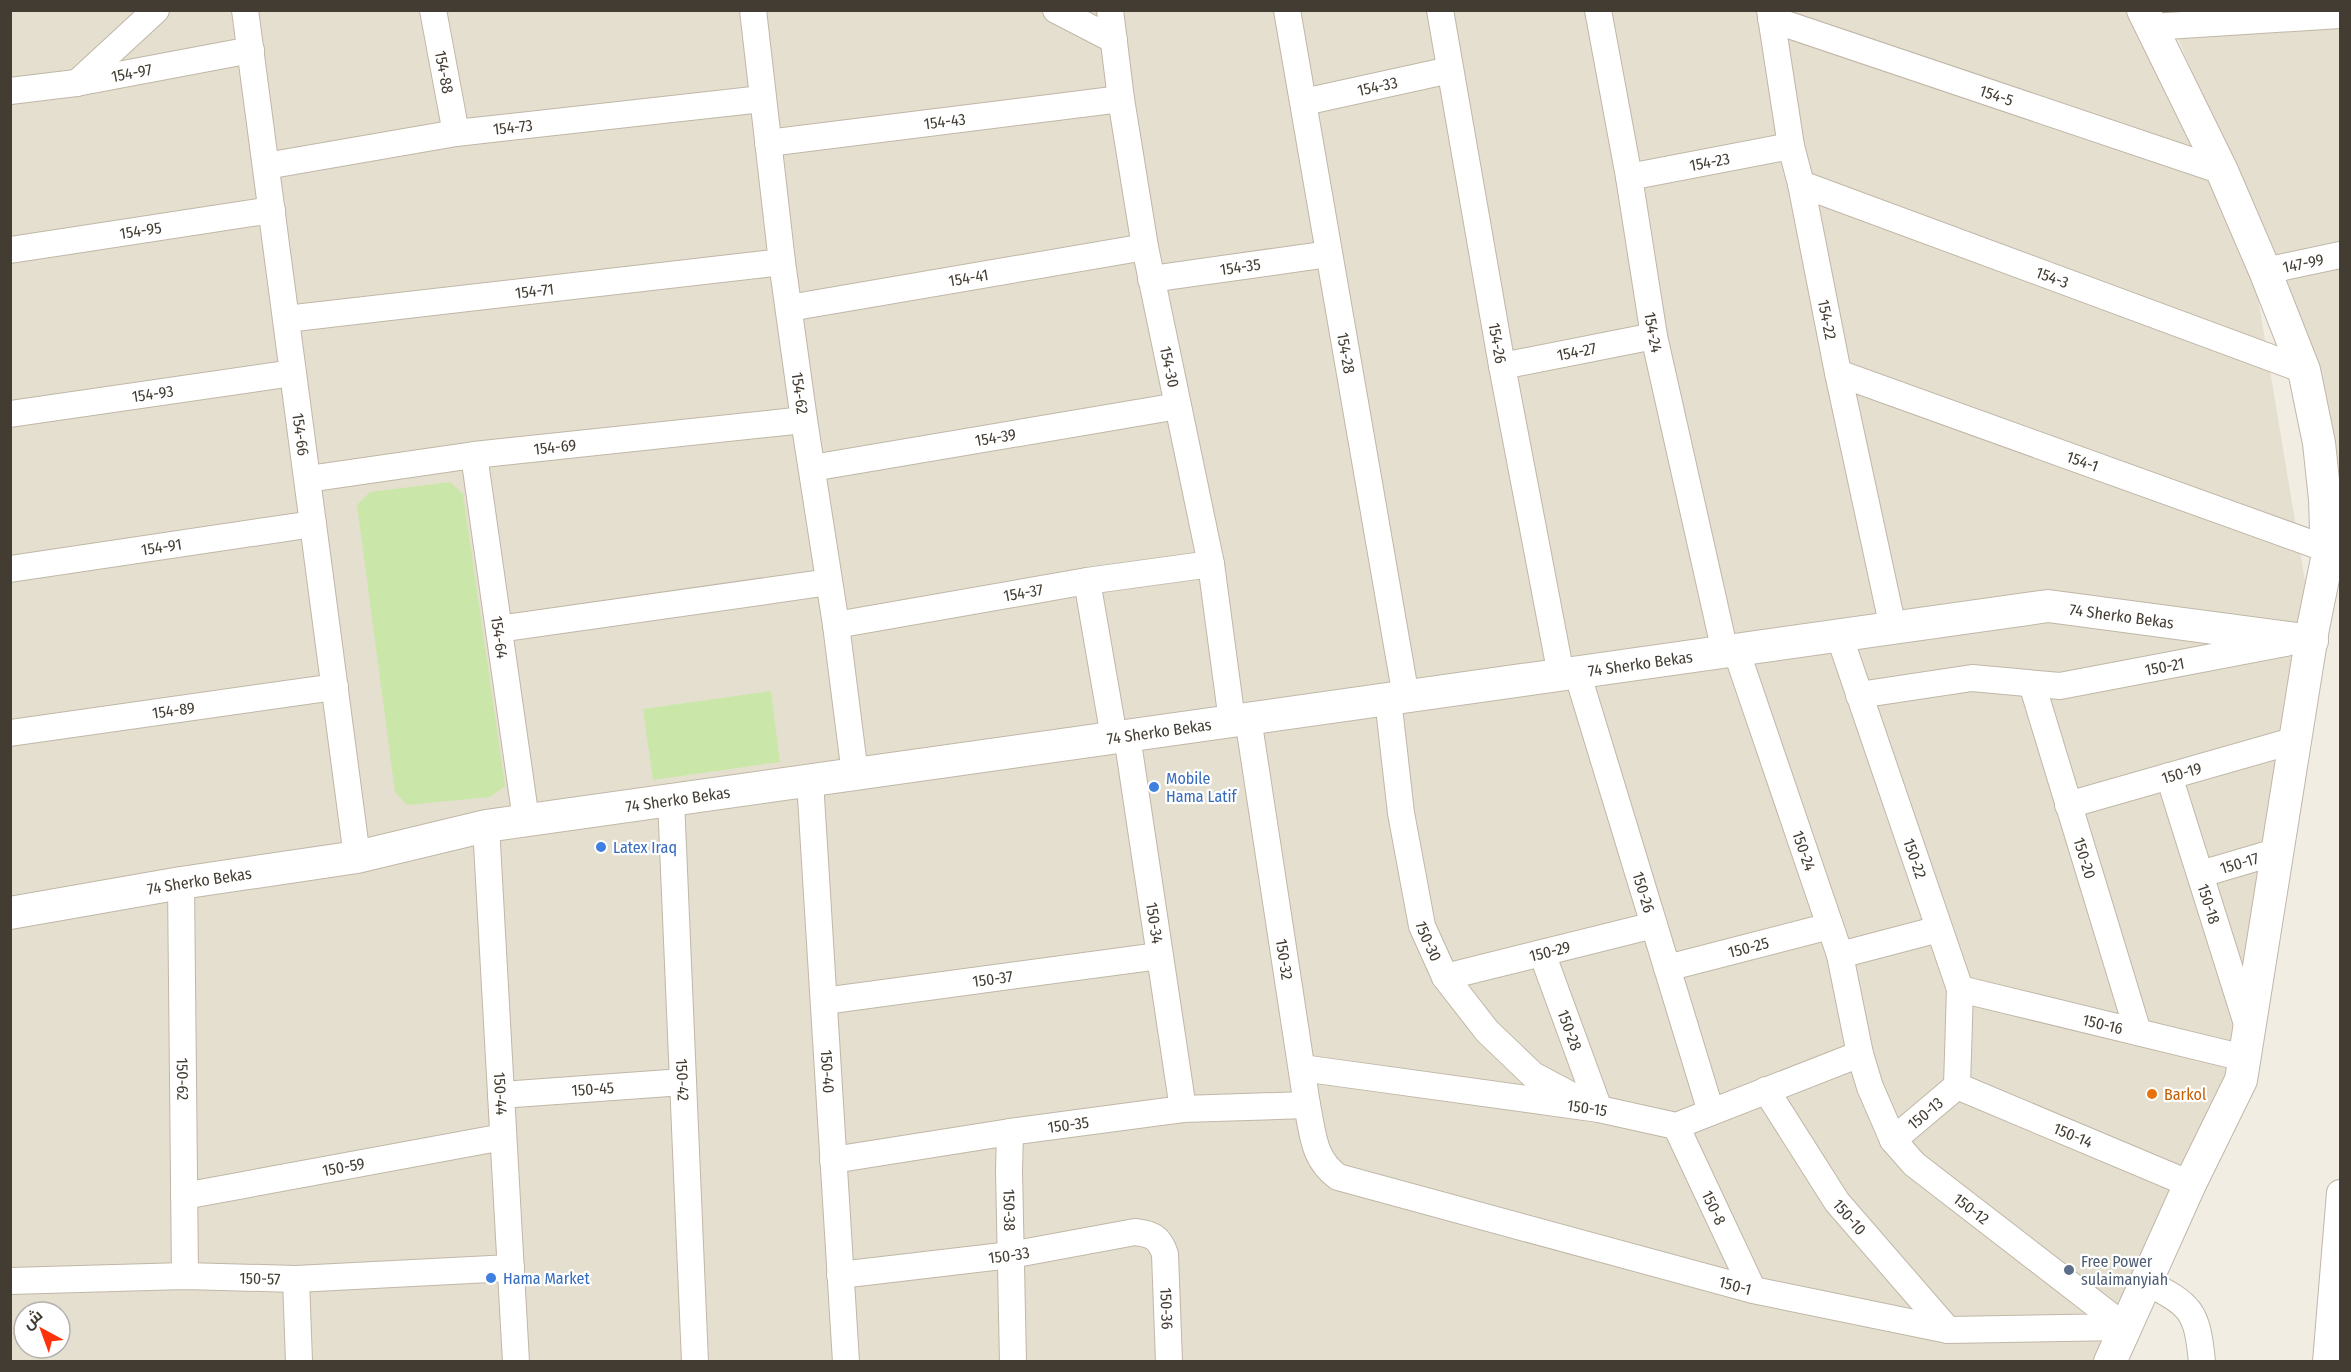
<svg xmlns="http://www.w3.org/2000/svg" width="2351" height="1372" font-family="'Fira Sans Condensed',Cairo,sans-serif">
<rect width="100%" height="100%" fill="#f1ede2"/>
<!-- residential -->
<g fill="#e5dfcf" fill-rule="evenodd">
<path d="M10,11h2116l127,257 62,373 -62,408 -153,312h-2089zM24,1312h36v36h-36z"/>
<path d="M2167,11h173v532l-136,-441z"/>
</g>
<!-- green -->
<g fill="#cae7a9">
<path d="M450,482l13,12 42,292 -15,11 -83,8 -12,-13 -38,-287 13,-13z"/>
<path d="M771,691l9,71 -127,18 -10,-71z"/>
</g>
<g fill="none" stroke-linecap="round" stroke-linejoin="round">
<defs>
<g id="minor">
<path id="s1" d="M245,10l112,847"/>
<path id="s2" d="M433,10l23,123"/>
<path id="s3" d="M753,10l29,252 22,158 32,205 19,149"/>
<path d="M1056,10l58,30"/>
<path id="s4" d="M1110,10l11,89 24,148 66,317 21,157"/>
<path id="s5" d="M1287,10l119,687"/>
<path id="s6" d="M1440,10l62,356 59,309"/>
<path id="s7" d="M1598,10l31,167 25,159 71,316"/>
<path id="s8" d="M1770,10l21,136 10,38 37,189 55,255"/>
<path id="s9" d="M1771,19l451,152"/>
<path d="M2151,27l189,-12"/>
<path d="M77,83l79,-73"/>
<path id="s10" d="M10,91l66,-8 175,-33"/>
<path id="s11" d="M1304,102l146,-32"/>
<path id="s12" d="M768,143l353,-44"/>
<path id="s13" d="M266,166l190,-33 306,-34"/>
<path id="s14" d="M1629,177l162,-31"/>
<path id="s15" d="M1801,184l503,186"/>
<path id="s16" d="M10,250l262,-40"/>
<path id="s17" d="M2265,271l75,-16"/>
<path id="s18" d="M1151,279l178,-25"/>
<path id="s19" d="M789,308l356,-61"/>
<path id="s20" d="M286,319l496,-57"/>
<path id="s21" d="M1502,366l152,-30"/>
<path id="s22" d="M1838,373l489,176"/>
<path id="s23" d="M10,414l283,-41"/>
<path id="s24" d="M474,455l52,365"/>
<path id="s25" d="M812,468l366,-62"/>
<path id="s26" d="M308,479l166,-24 330,-35"/>
<path id="s27" d="M10,569l303,-45"/>
<path d="M1087,581l27,156"/>
<path id="s28" d="M836,625l251,-44 124,-17"/>
<path d="M499,629l330,-47"/>
<path id="s29" d="M1839,635l121,354 -3,97"/>
<path id="s30" d="M1736,650l104,305 20,99 10,33 23,53 21,24 211,163"/>
<path id="s31" d="M1577,672l134,440"/>
<path id="s32" d="M2032,684l106,348"/>
<path id="s33" d="M1859,695l113,-17 88,8 226,-43"/>
<path id="s34" d="M1388,699l13,114 21,113 23,51 42,54 46,44 49,26"/>
<path id="s35" d="M1248,718l59,387c6,29 6,54 31,72l415,113 195,40 177,-3"/>
<path id="s36" d="M10,733l325,-46"/>
<path id="s37" d="M1127,736l56,373"/>
<path id="s38" d="M2169,776l79,251"/>
<path id="s39" d="M810,781l36,581"/>
<path id="s40" d="M671,800l24,562"/>
<path id="s41" d="M2068,805l228,-65"/>
<path id="s42" d="M486,826l30,536"/>
<path id="s43" d="M2201,874l78,-23"/>
<path id="s44" d="M181,883l4,393"/>
<path id="s45" d="M1542,953l57,156"/>
<path d="M1840,955l99,-26"/>
<path id="s46" d="M1667,968l163,-42"/>
<path id="s47" d="M1445,977l209,-52"/>
<path id="s48" d="M1960,989l284,69"/>
<path id="s49" d="M824,1001l335,-45"/>
<path id="s50" d="M1302,1068l297,41 77,17 184,-72"/>
<path id="s51" d="M1957,1086l233,98"/>
<path id="s52" d="M1766,1090l71,112 111,128"/>
<path id="s53" d="M501,1095l182,-13"/>
<path id="s54" d="M1676,1126l77,164"/>
<path id="s55" d="M1010,1132l-1,39 4,191"/>
<path id="s56" d="M1893,1140l64,-54"/>
<path id="s57" d="M833,1160l177,-28 173,-23 124,-4"/>
<path id="s58" d="M184,1196l319,-59"/>
<path id="s59" d="M840,1275l171,-20 124,-23c17,2 24,5 30,22l4,108"/>
<path d="M296,1279l3,83"/>
<path id="s60" d="M10,1281l175,-5 111,3 215,-11"/>
<path d="M2146,1282c45,23 51,28 56,80"/>
<path d="M2326,1362l14,-169"/>
</g>
<g id="tertiary">
<path id="s61" d="M10,913l171,-30 176,-26 129,-31 1562,-220 264,35"/>
<path d="M2110,1362l80,-178 51,-104 72,-452 14,-69 -2,-60 -6,-56 -15,-73 -39,-99 -43,-100 -79,-161"/>
</g>
</defs>
<!-- minor casing -->
<use href="#minor" stroke="#c0b7a7" stroke-width="28"/>
<!-- tertiary casing -->
<use href="#tertiary" stroke="#c0b7a7" stroke-width="34"/>
<!-- minor -->
<use href="#minor" stroke="#fff" stroke-width="26"/>
<!-- tertiary -->
<use href="#tertiary" stroke="#fff" stroke-width="32"/>
</g>
<!-- markers -->
<g fill="#3f7fe0" stroke="#fff" stroke-width="2">
<circle cx="1154" cy="787" r="6"/>
<circle cx="601" cy="847" r="6"/>
<circle cx="491" cy="1278" r="6"/>
</g>
<circle fill="#e8710a" stroke="#fff" stroke-width="2" cx="2152" cy="1094" r="6"/>
<circle fill="#5c6f8a" stroke="#fff" stroke-width="2" cx="2069" cy="1270" r="6"/>
<g text-anchor="middle" stroke-width="4.5" stroke-linejoin="round" paint-order="stroke">
<!-- street labels -->
<g font-size="16" fill="#433c32" stroke="#fff">
<text dy="6" stroke="none"><textPath href="#s2" startOffset="63">154-88</textPath></text>
<text dy="6" stroke="none"><textPath href="#s10" startOffset="123">154-97</textPath></text>
<text dy="6" stroke="none"><textPath href="#s11" startOffset="75">154-33</textPath></text>
<text dy="6" stroke="none"><textPath href="#s9" startOffset="238">154-5</textPath></text>
<text dy="6" stroke="none"><textPath href="#s12" startOffset="178">154-43</textPath></text>
<text dy="6" stroke="none"><textPath href="#s13" startOffset="250">154-73</textPath></text>
<text dy="6" stroke="none"><textPath href="#s14" startOffset="82">154-23</textPath></text>
<text dy="6" stroke="none"><textPath href="#s16" startOffset="132">154-95</textPath></text>
<text dy="6" stroke="none"><textPath href="#s17" startOffset="39">147-99</textPath></text>
<text dy="6" stroke="none"><textPath href="#s18" startOffset="90">154-35</textPath></text>
<text dy="6" stroke="none"><textPath href="#s19" startOffset="182">154-41</textPath></text>
<text dy="6" stroke="none"><textPath href="#s15" startOffset="268">154-3</textPath></text>
<text dy="6" stroke="none"><textPath href="#s20" startOffset="250">154-71</textPath></text>
<text dy="6" stroke="none"><textPath href="#s8" startOffset="315">154-22</textPath></text>
<text dy="6" stroke="none"><textPath href="#s7" startOffset="327">154-24</textPath></text>
<text dy="6" stroke="none"><textPath href="#s6" startOffset="338">154-26</textPath></text>
<text dy="6" stroke="none"><textPath href="#s21" startOffset="76">154-27</textPath></text>
<text dy="6" stroke="none"><textPath href="#s5" startOffset="348">154-28</textPath></text>
<text dy="6" stroke="none"><textPath href="#s4" startOffset="362">154-30</textPath></text>
<text dy="6" stroke="none"><textPath href="#s23" startOffset="144">154-93</textPath></text>
<text dy="6" stroke="none"><textPath href="#s3" startOffset="386">154-62</textPath></text>
<text dy="6" stroke="none"><textPath href="#s1" startOffset="428">154-66</textPath></text>
<text dy="6" stroke="none"><textPath href="#s25" startOffset="186">154-39</textPath></text>
<text dy="6" stroke="none"><textPath href="#s26" startOffset="249">154-69</textPath></text>
<text dy="6" stroke="none"><textPath href="#s22" startOffset="260">154-1</textPath></text>
<text dy="6" stroke="none"><textPath href="#s27" startOffset="153">154-91</textPath></text>
<text dy="6" stroke="none"><textPath href="#s28" startOffset="190">154-37</textPath></text>
<text dy="6" stroke="none"><textPath href="#s61" startOffset="2136">74 Sherko Bekas</textPath></text>
<text dy="6" stroke="none"><textPath href="#s24" startOffset="184">154-64</textPath></text>
<text dy="6" stroke="none"><textPath href="#s61" startOffset="1650">74 Sherko Bekas</textPath></text>
<text dy="6" stroke="none"><textPath href="#s33" startOffset="309">150-21</textPath></text>
<text dy="6" stroke="none"><textPath href="#s36" startOffset="165">154-89</textPath></text>
<text dy="6" stroke="none"><textPath href="#s61" startOffset="1164">74 Sherko Bekas</textPath></text>
<text dy="6" stroke="none"><textPath href="#s41" startOffset="118">150-19</textPath></text>
<text dy="6" stroke="none"><textPath href="#s61" startOffset="678">74 Sherko Bekas</textPath></text>
<text dy="6" stroke="none"><textPath href="#s30" startOffset="212">150-24</textPath></text>
<text dy="6" stroke="none"><textPath href="#s29" startOffset="236">150-22</textPath></text>
<text dy="6" stroke="none"><textPath href="#s32" startOffset="182">150-20</textPath></text>
<text dy="6" stroke="none"><textPath href="#s43" startOffset="40">150-17</textPath></text>
<text dy="6" stroke="none"><textPath href="#s61" startOffset="192">74 Sherko Bekas</textPath></text>
<text dy="6" stroke="none"><textPath href="#s31" startOffset="230">150-26</textPath></text>
<text dy="6" stroke="none"><textPath href="#s38" startOffset="134">150-18</textPath></text>
<text dy="6" stroke="none"><textPath href="#s37" startOffset="189">150-34</textPath></text>
<text dy="6" stroke="none"><textPath href="#s34" startOffset="246">150-30</textPath></text>
<text dy="6" stroke="none"><textPath href="#s46" startOffset="84">150-25</textPath></text>
<text dy="6" stroke="none"><textPath href="#s47" startOffset="108">150-29</textPath></text>
<text dy="6" stroke="none"><textPath href="#s35" startOffset="244">150-32</textPath></text>
<text dy="6" stroke="none"><textPath href="#s49" startOffset="170">150-37</textPath></text>
<text dy="6" stroke="none"><textPath href="#s48" startOffset="147">150-16</textPath></text>
<text dy="6" stroke="none"><textPath href="#s45" startOffset="82">150-28</textPath></text>
<text dy="6" stroke="none"><textPath href="#s39" startOffset="291">150-40</textPath></text>
<text dy="6" stroke="none"><textPath href="#s44" startOffset="196">150-62</textPath></text>
<text dy="6" stroke="none"><textPath href="#s40" startOffset="280">150-42</textPath></text>
<text dy="6" stroke="none"><textPath href="#s53" startOffset="92">150-45</textPath></text>
<text dy="6" stroke="none"><textPath href="#s42" startOffset="268">150-44</textPath></text>
<text dy="6" stroke="none"><textPath href="#s50" startOffset="288">150-15</textPath></text>
<text dy="6" stroke="none"><textPath href="#s56" startOffset="42">150-13</textPath></text>
<text dy="6" stroke="none"><textPath href="#s57" startOffset="238">150-35</textPath></text>
<text dy="6" stroke="none"><textPath href="#s51" startOffset="126">150-14</textPath></text>
<text dy="6" stroke="none"><textPath href="#s58" startOffset="162">150-59</textPath></text>
<text dy="6" stroke="none"><textPath href="#s54" startOffset="90">150-8</textPath></text>
<text dy="6" stroke="none"><textPath href="#s30" startOffset="620">150-12</textPath></text>
<text dy="6" stroke="none"><textPath href="#s55" startOffset="78">150-38</textPath></text>
<text dy="6" stroke="none"><textPath href="#s52" startOffset="152">150-10</textPath></text>
<text dy="6" stroke="none"><textPath href="#s59" startOffset="170">150-33</textPath></text>
<text dy="6" stroke="none"><textPath href="#s60" startOffset="250">150-57</textPath></text>
<text dy="6" stroke="none"><textPath href="#s35" startOffset="884">150-1</textPath></text>
<text dy="6" stroke="none"><textPath href="#s59" startOffset="393">150-36</textPath></text>
</g>
<!-- shop labels -->
<g font-size="16" fill="#366cbe" stroke="#fff" text-anchor="start">
<text x="1166" y="784">Mobile<tspan x="1166" dy="18">Hama Latif</tspan></text>
<text x="613" y="853">Latex Iraq</text>
<text x="503" y="1284">Hama Market</text>
</g>
<!-- food labels -->
<g font-size="16" fill="#c56008" stroke="#fff" text-anchor="start">
<text x="2164" y="1100">Barkol</text>
</g>
<!-- service labels -->
<g font-size="16" fill="#4e5e75" stroke="#fff" text-anchor="start">
<text x="2081" y="1267">Free Power<tspan x="2081" dy="18">sulaimanyiah</tspan></text>
</g>
</g>
<!-- border -->
<rect width="2351" height="1372" fill="none" stroke="#433c32" stroke-width="24"/>
<!-- north arrow -->
<g transform="translate(42 1330) rotate(319)"><circle r="28" fill="#ffffff" stroke="#b4b1ad" stroke-width="1.5"/>
<path d="M0-4.5L10 22L0 15L-10 22Z" fill="#ff330b"/>
<text y="-9" font-size="16" font-weight="bold" text-anchor="middle" fill="#433c32">ش</text>
</g>
</svg>
